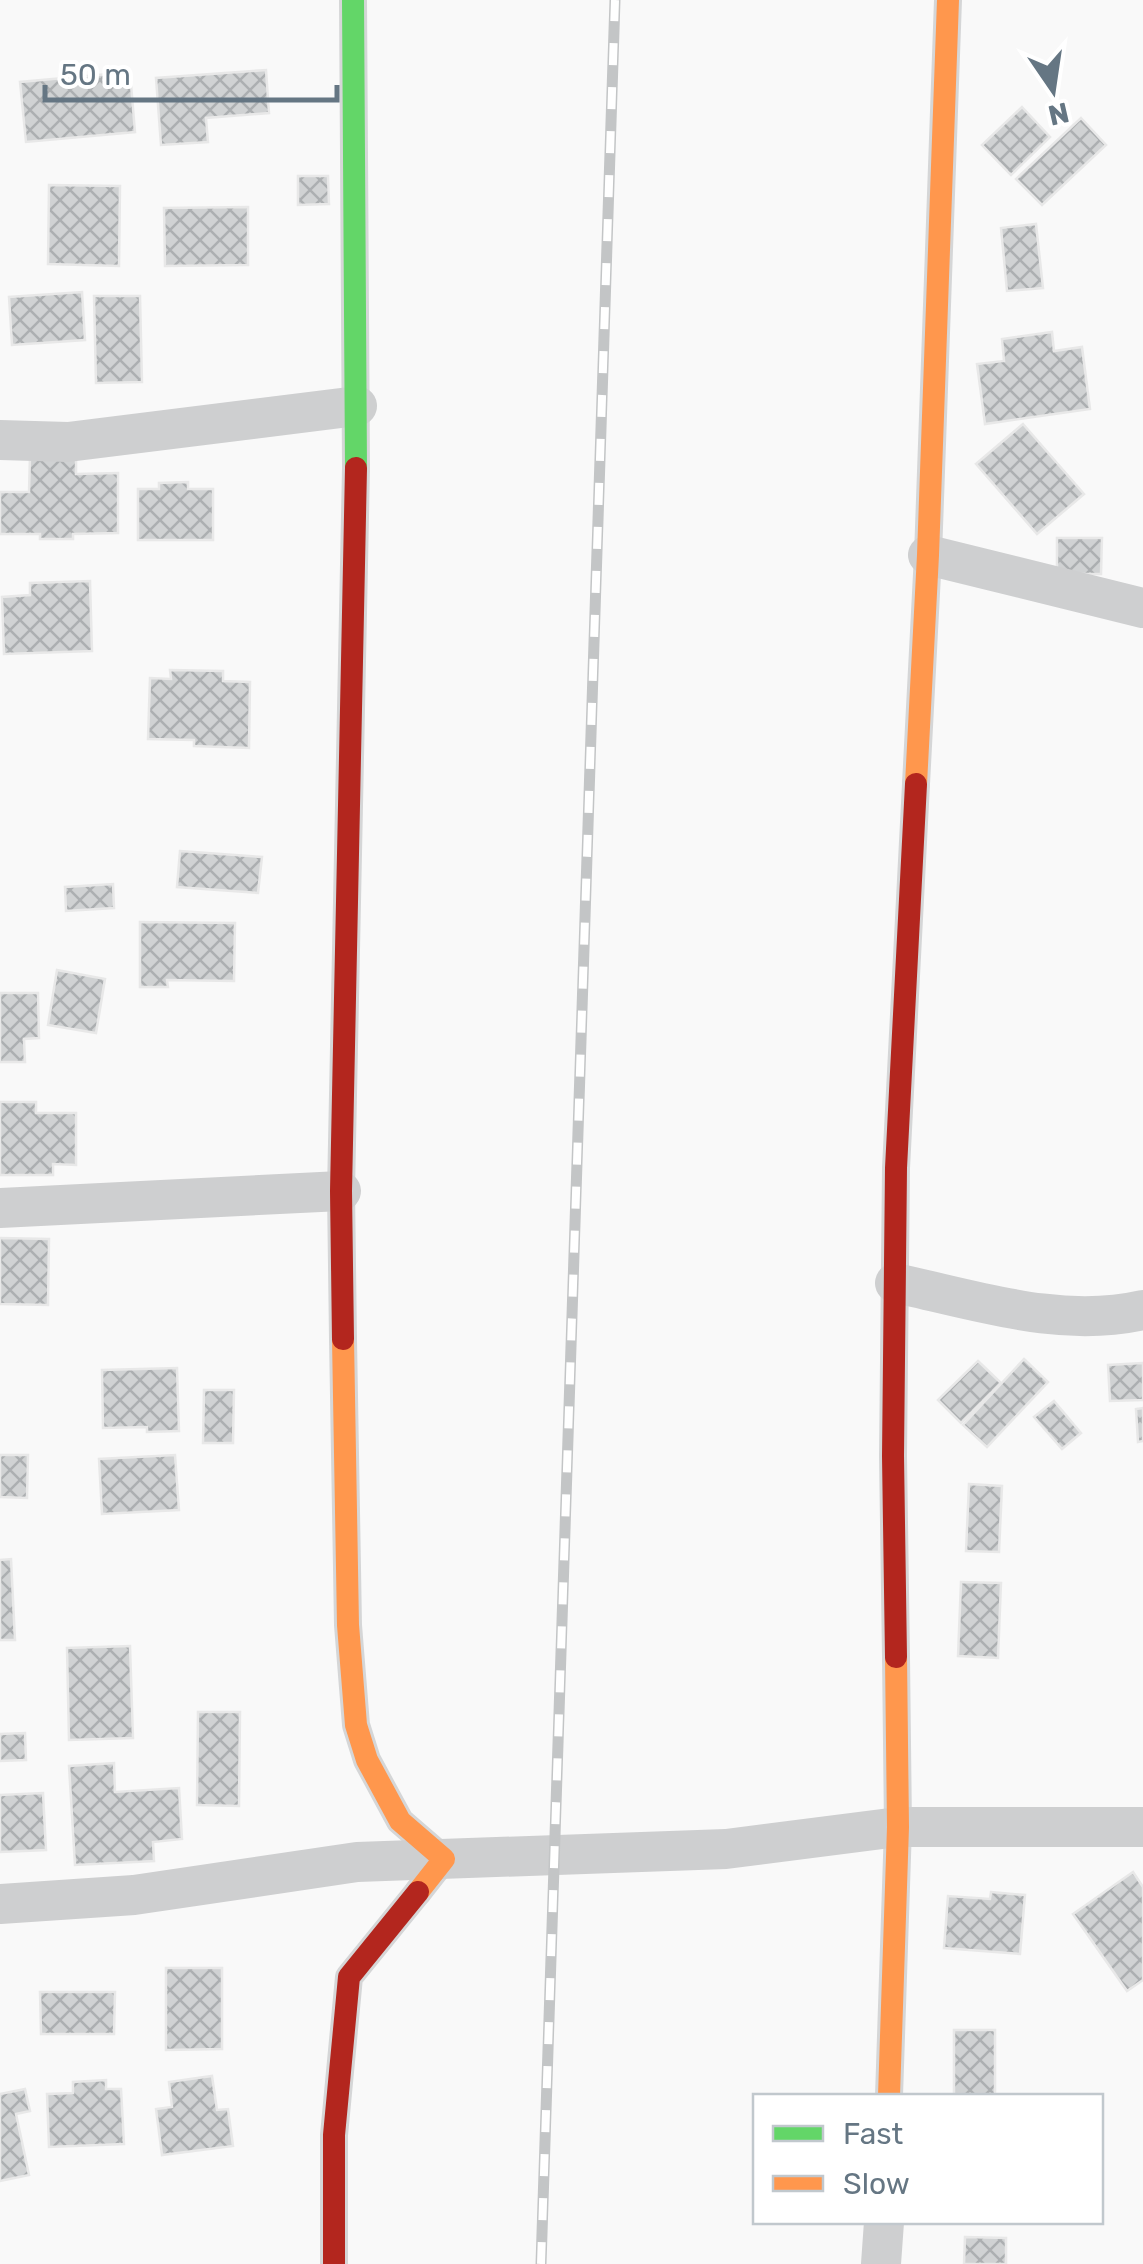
<svg xmlns="http://www.w3.org/2000/svg" width="1143" height="2264" font-family="Rubik,sans-serif">
<defs>
<pattern id="building-cross-hatch" width="8" height="8" patternUnits="userSpaceOnUse" patternTransform="scale(2.5)"><rect width="8" height="8" fill="#d0d2d3"/><path d="M0 0l8 8M0 8l8-8" fill="none" stroke="#acafb1"/></pattern>
</defs>
<rect width="100%" height="100%" fill="#f9f9f9"/>
<!-- building -->
<g fill="url(#building-cross-hatch)" stroke="#e8e8e8" stroke-width="2.5">
<path d="M266,70l3,43 -63,5 2,24 -47,3 -5,-67z"/>
<path d="M130,72l5,60 -109,10 -6,-60z"/>
<path d="M1022,107l28,30 -39,38 -29,-30z"/>
<path d="M1081,118l25,27 -64,60 -26,-26z"/>
<path d="M298,176h30l1,28 -31,1z"/>
<path d="M49,185l71,1 -1,80 -71,-2z"/>
<path d="M248,207v58l-83,1 -1,-58z"/>
<path d="M1036,224l7,64 -36,3 -6,-63z"/>
<path d="M82,292l3,48 -73,5 -3,-48z"/>
<path d="M94,296h46l2,86 -46,1z"/>
<path d="M1052,332l2,19 28,-4 8,62 -105,15 -8,-60 27,-3 -2,-22z"/>
<path d="M1023,424l61,70 -47,40 -61,-70z"/>
<path d="M30,456h46v18l42,-1v60l-45,1v5h-33v-5h-40v-42h29z"/>
<path d="M188,482v7h25v51h-75v-51h21v-6z"/>
<path d="M1057,538h45l-1,36h-44z"/>
<path d="M90,581l2,70 -88,3 -2,-57 28,-2v-12z"/>
<path d="M170,670l53,1v10l27,1 -1,66 -55,-2v-6l-46,-1 2,-61 21,1z"/>
<path d="M180,851l82,6 -4,36 -81,-6z"/>
<path d="M113,884l1,24 -48,3 -1,-24z"/>
<path d="M140,922l95,1 -1,58 -67,-1 1,7h-28z"/>
<path d="M57,970l48,9 -9,54 -48,-8z"/>
<path d="M0,993h38l1,45 -15,1 1,23h-25z"/>
<path d="M0,1102h36v11h40v52l-23,-1v11h-53z"/>
<path d="M0,1238l49,1 -1,66 -48,-1z"/>
<path d="M1024,1359l24,23 -61,65 -24,-22z"/>
<path d="M978,1361l23,22 -40,40 -23,-23z"/>
<path d="M1143,1363v37l-33,1 -2,-36z"/>
<path d="M177,1368l2,63 -32,1v-5l-44,1 -1,-58z"/>
<path d="M204,1390h30l-1,53h-30z"/>
<path d="M1054,1401l27,32 -19,16 -28,-32z"/>
<path d="M1143,1408v33l-5,1 -2,-33z"/>
<path d="M0,1455h28l-1,43 -27,-1z"/>
<path d="M175,1455l4,55 -77,4 -3,-55z"/>
<path d="M969,1484l33,2 -3,66 -33,-1z"/>
<path d="M11,1559l4,81h-15v-80z"/>
<path d="M961,1582l40,1 -3,75 -40,-2z"/>
<path d="M130,1646l3,92 -64,2 -2,-92z"/>
<path d="M198,1712h42l-1,94 -42,-1z"/>
<path d="M25,1733l1,27 -26,1v-27z"/>
<path d="M114,1763l1,29 64,-4 3,51 -29,3 1,19 -79,4 -6,-99z"/>
<path d="M43,1793l3,57 -46,2v-57z"/>
<path d="M1133,1872l10,15v93l-16,11 -54,-77z"/>
<path d="M991,1892l34,3 -5,59 -76,-6 4,-52 42,3z"/>
<path d="M166,1968h56v81l-56,1z"/>
<path d="M40,1992h75l-1,42h-73z"/>
<rect x="954" y="2030" width="41" height="66"/>
<path d="M212,2076l5,34 11,-1 5,37 -71,9 -6,-46 16,-2 -3,-25z"/>
<path d="M106,2080v9h15l3,55 -75,3 -2,-53 26,-1v-11z"/>
<path d="M25,2089l5,22 -14,3 13,61 -29,6v-87z"/>
<path d="M965,2237l41,1v26h-42z"/>
</g>
<g fill="none" stroke-linecap="round" stroke-linejoin="round">
<defs>
<path id="fast" d="M353,0l3,468"/>
<g id="slow">
<path d="M916,784l12,-229 20,-555"/>
<path d="M343,1339l5,286 8,100 11,35 33,61 44,38 -26,33"/>
<path d="M889,2096l9,-269 -2,-170"/>
</g>
<g id="jam">
<path d="M343,1339l-2,-148 15,-723"/>
<path d="M896,1657l-3,-201 3,-288 20,-384"/>
<path d="M334,2264v-129l15,-158 69,-85"/>
</g>
</defs>
<!-- fast casing -->
<use href="#fast" stroke="#d5d6d7" stroke-width="28"/>
<!-- slow casing -->
<use href="#slow" stroke="#d5d6d7" stroke-width="28"/>
<!-- jam casing -->
<use href="#jam" stroke="#d5d6d7" stroke-width="28"/>
<!-- street -->
<g stroke="#cecfd0" stroke-width="40">
<path d="M0,440l68,2 289,-36"/>
<path d="M928,555l215,53"/>
<path d="M0,1208l341,-17"/>
<path d="M895,1283c81,17 165,46 248,27"/>
<path d="M0,1904l134,-9 223,-33 369,-13 172,-22h245"/>
<path d="M881,2264l3,-42"/>
</g>
<!-- fast -->
<use href="#fast" stroke="#63d668" stroke-width="22"/>
<!-- slow -->
<use href="#slow" stroke="#ff974d" stroke-width="22"/>
<!-- jam -->
<use href="#jam" stroke="#b3261e" stroke-width="22"/>
<defs>
<path id="rail" d="M541,2264l74,-2264"/>
</defs>
<!-- rail casing -->
<use href="#rail" stroke="#c3c5c6" stroke-width="11"/>
<!-- rail -->
<use href="#rail" stroke="#fff" stroke-width="8" stroke-dasharray="22" stroke-linecap="butt"/>
</g>
<!-- legend -->
<rect x="753" y="2094" width="350" height="130" fill="#ffffff" stroke="#c1c8cd" stroke-width="2.5"/>
<rect x="773" y="2126" width="50" height="15" fill="#63d668" stroke="#c1c8cd" stroke-width="2.5"/>
<text x="843" y="2144" font-size="30" fill="#657683">Fast</text>
<rect x="773" y="2176" width="50" height="15" fill="#ff974d" stroke="#c1c8cd" stroke-width="2.5"/>
<text x="843" y="2194" font-size="30" fill="#657683">Slow</text>
<!-- north arrow -->
<g transform="translate(1053 90) rotate(167)" stroke="#ffffff" stroke-width="8" paint-order="stroke">
<path d="M0-8L18 38L0 25L-18 38Z" fill="#657683"/>
<text y="-15" font-size="28" font-weight="bold" text-anchor="middle" fill="#657683">N</text>
</g>
<!-- scale -->
<path d="M45 85v15h292v-15" fill="none" stroke="#657683" stroke-width="5"/>
<text x="60" y="85" font-size="30" fill="#657683" stroke="#ffffff" stroke-width="8" paint-order="stroke">50 m</text>
</svg>
